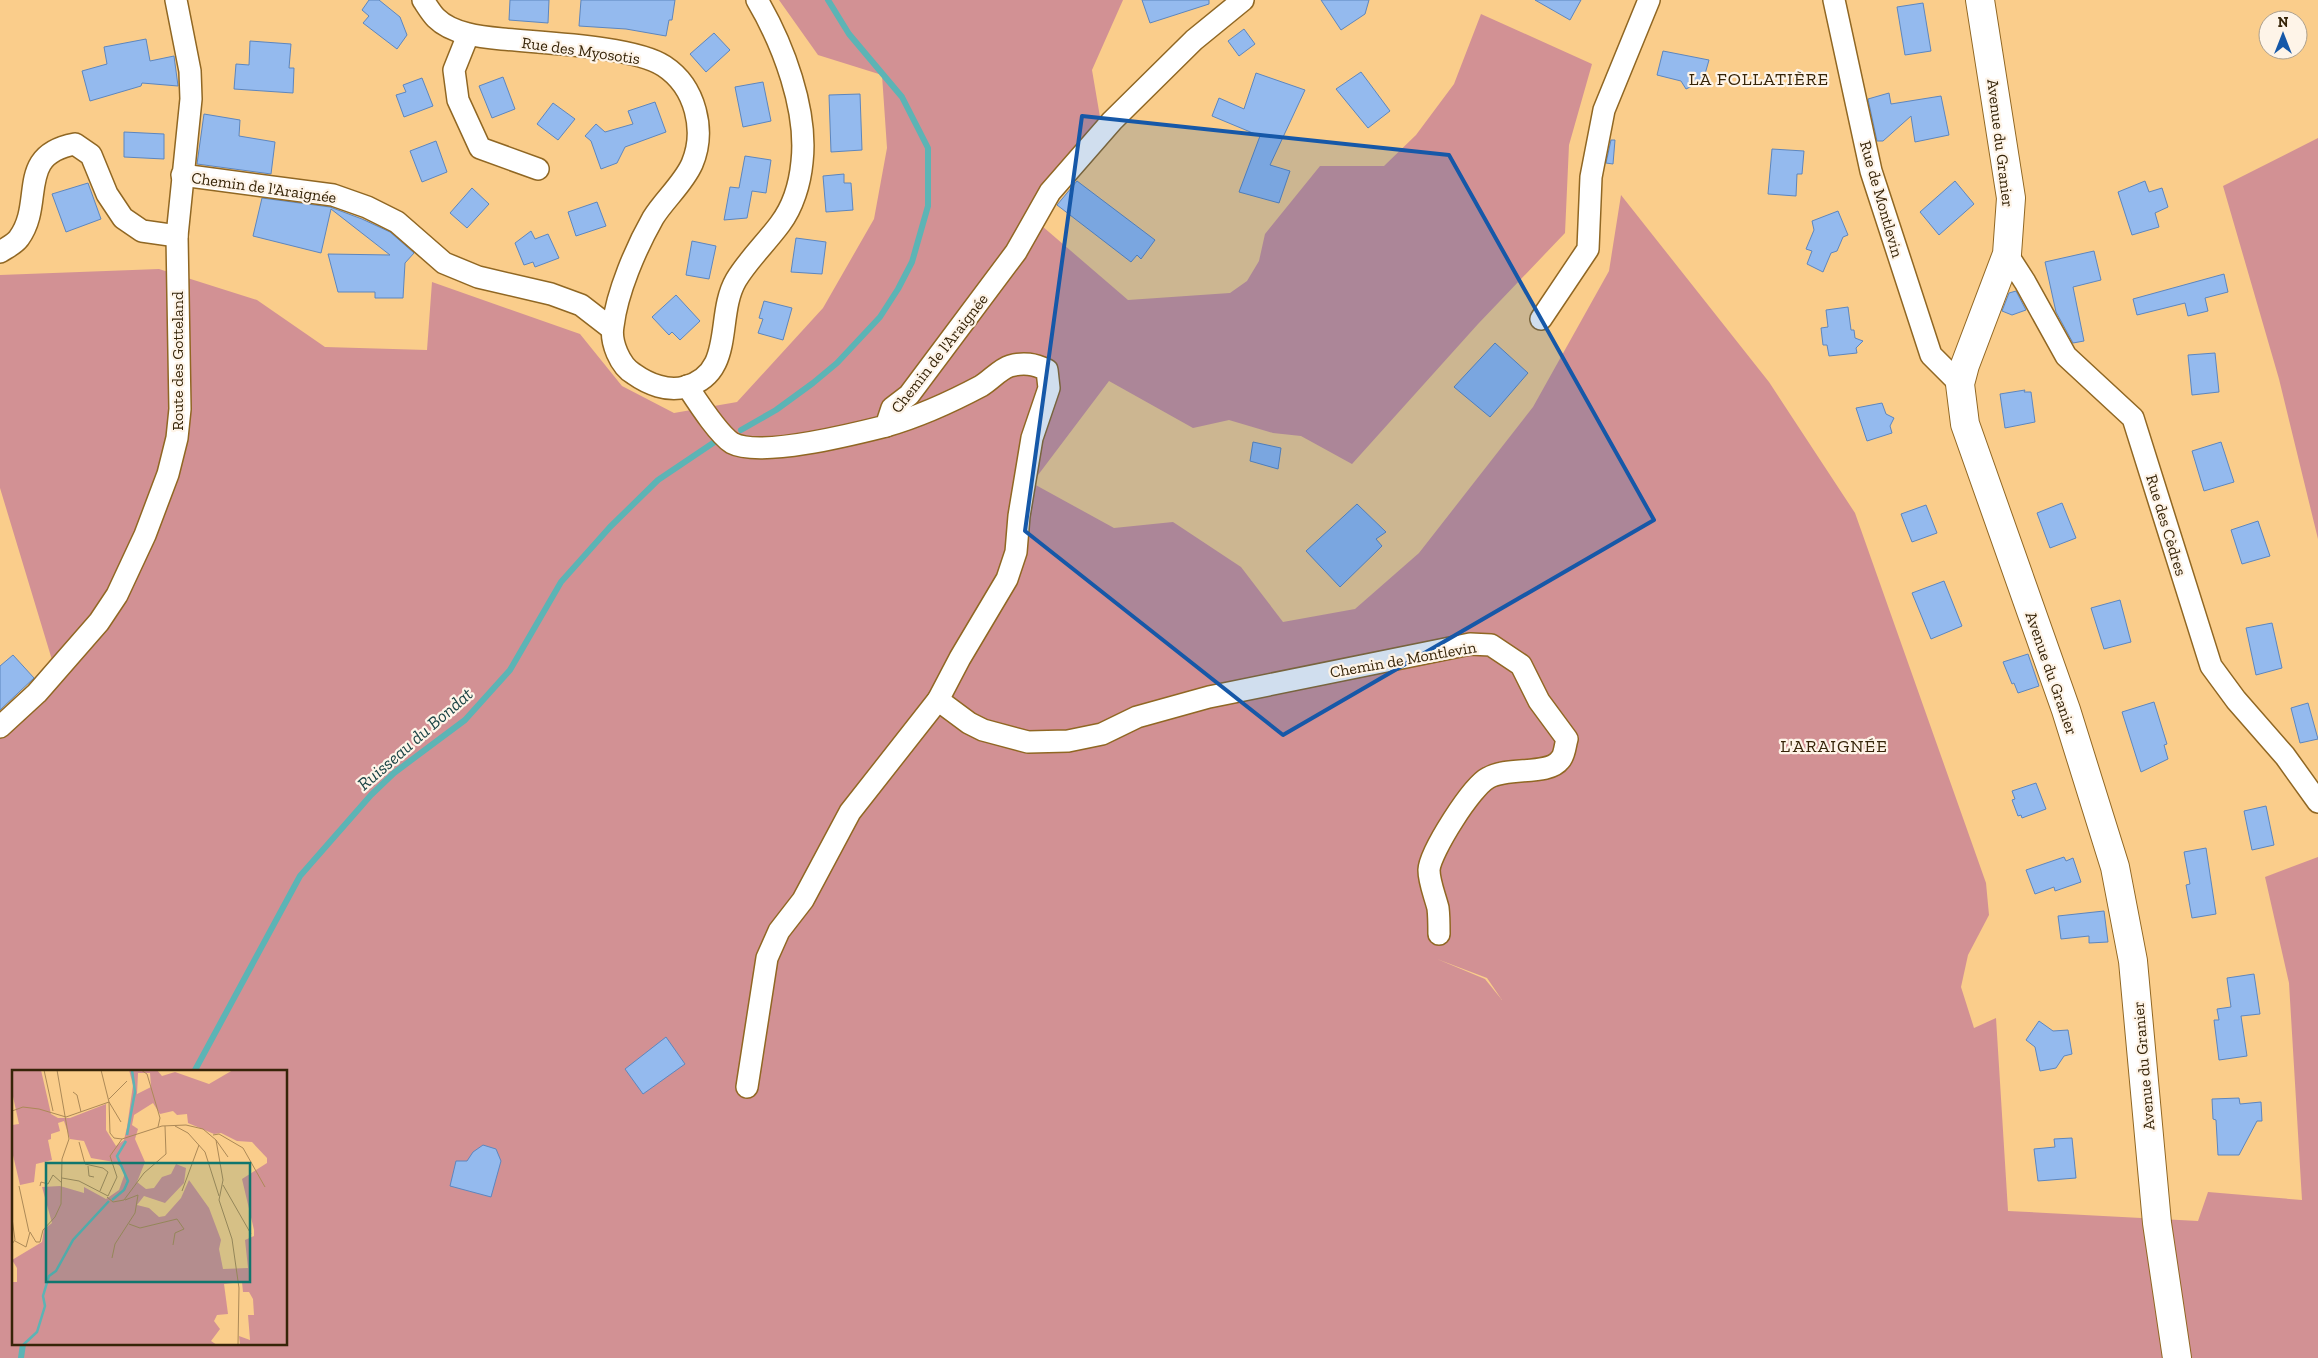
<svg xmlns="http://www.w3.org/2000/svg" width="2318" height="1358" font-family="'Zilla Slab',serif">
<rect width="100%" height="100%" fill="#facd8b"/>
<!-- green -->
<g fill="#d29194" fill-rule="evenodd">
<path d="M779,0h344l-31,70 8,47 -45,52 -33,50 13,1 93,80 102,-7 17,-12 12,-20 6,-27 55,-68h64l32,-31 38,-51 27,-70 111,50 -23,81 -4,88 -87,91 -126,140 -51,-28 -28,-3 -44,-13 -36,8 -84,-47 -77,102 82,45 59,-6 68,45 42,55 72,-13 64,-56 114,-146 76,-136 12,-76 148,187 86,131 131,370 3,32 -21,40 -7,32 13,41 22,-10 12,193 190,10 10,-29 94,8 -13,-217 -24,-106 53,-20v501h-2318v-619l59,-56 -59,-195v-213l159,-6 98,31 68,47 102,3 5,-68 148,52 42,52 52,27 63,-11 86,-94 51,-89 13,-71 -5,-73 -64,-20zM1437,959l50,19 15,22 -17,-21zM14,1072h272v272h-272z"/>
<path d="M2318,138v401l-39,-160 -56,-193z"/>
</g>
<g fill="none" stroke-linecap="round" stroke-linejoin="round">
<!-- stream -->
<g stroke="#5cb4b5" stroke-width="6">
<path d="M741,430l35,-20 37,-27 24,-20 43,-46 18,-28 14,-27 16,-56v-58l-26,-51 -53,-63 -21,-34"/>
<path d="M194,1072l106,-196 71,-81 23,-22 71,-53 45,-50 51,-88 49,-55 48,-47 58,-39"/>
<path d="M21,1358l2,-14"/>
</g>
</g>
<!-- building -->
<g fill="#94baee" stroke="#5d86be">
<path d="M369,0h10l21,17 7,18 -10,14 -34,-26 6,-7 -7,-6z"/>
<path d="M510,0h39l-1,23 -39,-3z"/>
<path d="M581,0h94l-3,20h-3l-3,16 -40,-7 -47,-3z"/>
<path d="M1142,0h67v4l-59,19z"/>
<path d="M1321,0h48l-4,14 -24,16z"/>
<path d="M1535,0h46l-11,20z"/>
<path d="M1923,3l8,48 -26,4 -8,-48z"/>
<path d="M1244,29l11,15 -16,12 -11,-15z"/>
<path d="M714,33l16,17 -24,22 -16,-18z"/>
<path d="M146,39l4,22 24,-5 4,30 -36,-3 -1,3 -51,15 -8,-30 25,-7 -3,-17z"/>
<path d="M250,41l41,3 -2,24h5l-1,25 -59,-4 2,-25 13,1z"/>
<path d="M1663,51l46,9 -6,21 -17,8 -5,-8 -24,-6z"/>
<path d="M1361,72l29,39 -22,17 -32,-39z"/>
<path d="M1256,73l49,17 -35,75 20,6 -11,32 -40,-11 21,-56 -48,-20 7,-18 25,11z"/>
<path d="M503,77l12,32 -23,9 -13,-32z"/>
<path d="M422,78l11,28 -29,11 -8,-22 10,-3 -3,-7z"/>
<path d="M763,82l8,39 -28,6 -8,-40z"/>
<path d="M1889,93l2,11 50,-8 8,39 -34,7 -4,-26 -28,25h-6l-9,-42z"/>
<path d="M860,94l2,56 -31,2 -2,-57z"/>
<path d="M655,102l11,30 -41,15 -8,16 -16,6 -10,-28 -6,-5 11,-12 9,8 28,-8 -5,-13z"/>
<path d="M553,103l22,16 -17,21 -21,-16z"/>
<path d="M204,114l36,6 -1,16 36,6 -4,32 -74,-10z"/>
<path d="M124,132l40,2v25l-40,-2z"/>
<path d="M1611,140h4l-2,24 -7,-1z"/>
<path d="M436,141l11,31 -25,10 -12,-31z"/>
<path d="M1772,149l32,2 -2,23h-5l-1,22 -28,-2z"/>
<path d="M745,156l26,4 -5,33 -14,-2 -5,27 -23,2 6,-33 9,1z"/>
<path d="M844,174v9h7l2,27 -27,2 -3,-36z"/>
<path d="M1077,181l78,59 -14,19 -4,-4 -6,7 -74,-57z"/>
<path d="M1955,181l19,23 -35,31 -19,-23z"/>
<path d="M2145,181l4,11 13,-4 6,19 -13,6 4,14 -27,8 -14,-43z"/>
<path d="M88,183l13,36 -35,13 -14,-38z"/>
<path d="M472,188l17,16 -22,24 -17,-15z"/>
<path d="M262,198l68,9 32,12 28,13 24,21 -9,10 -2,35h-28v-6h-37l-10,-38 62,1 -59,-46 -10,44 -68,-17z"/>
<path d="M597,202l9,24 -30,10 -8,-24z"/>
<path d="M1838,211l10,24 -5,2 -6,14 -6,2 -8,19 -16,-8 5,-13 -6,-2 8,-19 -2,-9z"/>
<path d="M531,231l4,8 13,-5 11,24 -24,9 -2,-5 -9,3 -9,-22z"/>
<path d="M796,238l30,4 -4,32 -31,-2z"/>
<path d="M692,241l24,5 -7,33 -23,-4z"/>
<path d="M2094,251l7,29 -28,7 11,54 -11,2 -17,-31 -11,-50z"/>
<path d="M2224,274l4,18 -23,6 3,13 -20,5 -3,-13 -48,12 -4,-16z"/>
<path d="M2016,291l10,19 -14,5 -10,-4 7,-18z"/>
<path d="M676,295l24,26 -20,19 -8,-8 -3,3 -17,-18z"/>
<path d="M764,301l28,7 -9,32 -25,-7 5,-14 -4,-1z"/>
<path d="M1848,307l3,23h3l1,8 8,3 -7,7 1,5 -28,3 -2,-11h-4l-2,-17 7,-1 -2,-17z"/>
<path d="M1495,343l33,30 -38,44 -36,-30z"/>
<path d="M2215,353l4,39 -27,3 -4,-40z"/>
<path d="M2025,390l-1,2h7l4,30 -30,6 -5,-34z"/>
<path d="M1882,403l4,11 8,4 -4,8 2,7 -25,8 -11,-33z"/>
<path d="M1253,442l28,6 -3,21 -28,-8z"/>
<path d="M2221,442l13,40 -30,9 -12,-40z"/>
<path d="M2062,503l14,35 -26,10 -13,-35z"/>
<path d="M1357,504l29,28 -10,7 6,7 -42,41 -34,-36z"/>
<path d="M1926,505l11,28 -25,9 -11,-28z"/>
<path d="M2258,521l12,35 -28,8 -11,-34z"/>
<path d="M1944,581l18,45 -31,13 -19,-46z"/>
<path d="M2120,600l11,42 -27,7 -13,-41z"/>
<path d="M2272,623l10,45 -26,7 -10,-47z"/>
<path d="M2028,654l11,32 -21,7 -4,-10 -2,1 -9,-22z"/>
<path d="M13,655l21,23 -34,32v-44z"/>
<path d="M2154,702l13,42 -3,1 4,14 -27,13 -19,-60z"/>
<path d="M2308,703l10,36 -18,4 -9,-35z"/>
<path d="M2036,783l10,26 -24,9 -1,-3 -3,1 -6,-16 3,-1 -3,-8z"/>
<path d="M2266,806l8,39 -22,5 -8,-39z"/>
<path d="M2206,848l10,66 -24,4 -6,-33 4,-1 -6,-32z"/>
<path d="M2064,857l2,4 7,-3 8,24 -26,9 -1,-4 -19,7 -9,-24z"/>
<path d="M2104,911l4,31 -19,1v-7l-28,3 -3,-23z"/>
<path d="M2254,974l6,40 -19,2 6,40 -28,4 -5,-40h5l-2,-11 14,-2 -4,-29z"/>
<path d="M2039,1021l14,10 15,-1 4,24 -8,2 -8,12 -16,3 -5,-24 -9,-7z"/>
<path d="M666,1037l19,27 -42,30 -18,-25z"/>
<path d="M2239,1098l1,6 21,-2 1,19h-5l-18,34h-21l-2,-35 -3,-1 -1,-20z"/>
<path d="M2072,1138l4,40 -38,3 -4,-32 21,-2 -1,-8z"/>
<path d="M483,1145l13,4 5,12 -10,36 -41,-11 6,-25h11l6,-9z"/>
</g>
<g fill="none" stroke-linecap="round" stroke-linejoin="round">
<defs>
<g id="minor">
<path d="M423,0c4,6 8,13 13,18 16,16 45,19 66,21 40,4 132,7 162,27 32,21 42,65 28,98 -9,20 -28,36 -39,54 -17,30 -36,74 -40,108 -3,16 7,40 21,48 14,10 34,18 51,13 51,-14 30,-71 51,-107 12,-20 30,-37 44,-56 13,-17 20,-41 22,-62 6,-52 -19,-118 -45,-162"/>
<path d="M1834,0l37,171 60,184 29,29"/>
<path d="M468,35l-14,35 4,30 22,48 58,21"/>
<path d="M182,175l151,20 34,12 30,15 47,41 34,14 73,17 30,11 31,24"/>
<path d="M0,252c6,-4 15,-8 19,-14 26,-36 -4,-83 56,-94l16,11 16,39 16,24 19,13 35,5"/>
<path d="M2007,254l18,28 41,74 67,62 78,248 25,34 49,56 33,46"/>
<path d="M1541,319l47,-70 3,-72 13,-67 45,-110"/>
<path d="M687,386c10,15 31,48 45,57 28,15 122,-9 154,-17l6,-18 17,-13 107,-143 34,-60 62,-71 82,-81 49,-40"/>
<path d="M938,700l31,23 14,7 45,12 40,-1 34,-7 35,-17 72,-20 261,-53 21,1 30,20 18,36 28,38c-2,6 -2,16 -7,21 -12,16 -52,6 -72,18 -16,8 -58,74 -59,92 0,12 6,26 9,38 1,8 1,17 1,26"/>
<path d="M0,727l37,-34 62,-71 18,-27 28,-60 23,-61 9,-36 3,-29 -3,-173 14,-137 -1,-28 -14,-71"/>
<path d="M747,1087l20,-129 12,-27 24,-31 47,-88 88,-112 22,-42 47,-79 9,-27 3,-36 13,-78 17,-50 -2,-18c-13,-6 -23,-8 -37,-4 -10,3 -19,14 -29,20 -32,17 -60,30 -95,40"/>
</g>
<path id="secondary" d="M1980,0l31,198 -4,56 -42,111 -5,19 5,40 101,286 49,157 18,94 24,262 20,135"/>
</defs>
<!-- minor casing -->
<use href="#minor" stroke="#906723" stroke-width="24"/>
<!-- secondary casing -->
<use href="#secondary" stroke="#906723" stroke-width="30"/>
<!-- minor -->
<use href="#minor" stroke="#fff" stroke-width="21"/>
<!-- secondary -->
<use href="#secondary" stroke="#fff" stroke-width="28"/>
</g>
<!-- marked area -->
<path fill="#1658a8" fill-opacity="0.2" stroke="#1658a8" stroke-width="4" stroke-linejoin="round" d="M1082,116l367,39 205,365 -371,215 -258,-204z"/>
<g text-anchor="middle" stroke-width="4.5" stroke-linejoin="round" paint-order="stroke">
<!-- street labels -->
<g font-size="16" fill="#362408" stroke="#fef4e8">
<text transform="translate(581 50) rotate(8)" y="6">Rue des Myosotis</text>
<text transform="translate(2001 143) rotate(83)" y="6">Avenue du Granier</text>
<text transform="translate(264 187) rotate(8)" y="6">Chemin de l'Araignée</text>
<text transform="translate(1882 199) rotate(74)" y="6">Rue de Montlevin</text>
<text transform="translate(939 353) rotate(-52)" y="6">Chemin de l'Araignée</text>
<text transform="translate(177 361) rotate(-90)" y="6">Route des Gotteland</text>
<text transform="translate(2167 525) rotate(73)" y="6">Rue des Cèdres</text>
<text transform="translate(1403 659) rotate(-10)" y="6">Chemin de Montlevin</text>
<text transform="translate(2052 673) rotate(71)" y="6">Avenue du Granier</text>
<text transform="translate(2143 1066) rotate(-95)" y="6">Avenue du Granier</text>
</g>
<!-- neighbourhood labels -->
<g font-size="18" letter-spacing="1" fill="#362408" stroke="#fef4e8">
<text x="1759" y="85">LA FOLLATIÈRE</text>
<text x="1834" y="752">L'ARAIGNÉE</text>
</g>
<!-- water labels -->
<g font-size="18" font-style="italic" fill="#1b4445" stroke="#fef4e8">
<text transform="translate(415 739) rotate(-41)" y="6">Ruisseau du Bondat</text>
</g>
</g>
<!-- overview -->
<g transform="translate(12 1070)">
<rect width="275" height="275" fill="#facd8b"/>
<path d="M0,0h29l10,44 7,4h12l36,-14v26l10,16 8,-6 3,-13 6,-42 -4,-15h28l5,6 13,-4 34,12 24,-14h54v275h-47l-1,-9 11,4 -2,-25h6l-1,-16 -4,-7h-6l-1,-10 -18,2 4,30 -11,1 -3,6 6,8 -9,12 6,4h-205v-63h5v-14l-5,-8 30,-18 2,-13 8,-6 -10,-36 18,-1 24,7v-6l22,12 13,-9 5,-14v-7l-10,-7 -23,-4 -7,-17 -14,-2 -6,-18 -6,2 2,8 -9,3v5l-3,1 4,20 -16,4 -2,18 -14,3 -8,-34v-26l7,-1 -7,-32zM126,3h12l1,14 -14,7zM141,33l7,11 13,-3 4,4 10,-1 1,9 26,11 7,-1 16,8 15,1 15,16v5l-25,16 12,51v6l-9,4 3,28 -25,1 -4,-20 2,-9 -12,-32 -20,-28 -8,18 -16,18 -6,1 -10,-9 -12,-3 7,-9 21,7 19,-20 2,-15 -10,-4 -5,10 -9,3 -8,11 -8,1 -9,-7 8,-20 -10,-23 3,-10 -6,-4 2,-10z" fill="#d29194" fill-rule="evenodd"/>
<path fill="none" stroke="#5cb4b5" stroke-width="2.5" d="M115,65l8,-43 -3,-22M100,130l12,-10 4,-9 -11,-25 9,-15M11,275l14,-13 8,-26 -2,-10 6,-20 7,-5 17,-31 36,-39"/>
<path fill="none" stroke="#ac8957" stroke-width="1" d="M32,0l9,41M89,0l8,32 1,31 4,5 8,1 40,-13 24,-1 17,4 13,11 7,40 -4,20 13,39 7,49 -1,57M129,0l6,4 13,44 -2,9M61,22l4,3 4,17M97,29l18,-18M0,41l11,-4 16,2 27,8 43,-15 12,20M163,56l13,7 17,19 14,44M201,65l6,-1 24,14 22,39M204,70l12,17M67,72l6,22 18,4 5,4 -8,19M76,96l1,10 5,1M50,108l17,3 29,15 9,-19 -7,-21 12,-17M211,115l28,49M7,116l10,46M28,116l1,-4 7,2 5,-9 9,8M170,121l17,-46M95,127l6,5 11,-2 20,-27 22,-19 -1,-28M0,148l3,22 -3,4M117,154l11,4 37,-9 7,10 -9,4 -2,12M3,171l11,6 4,-15 6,10h4l3,-12 12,-13 6,-13 1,-45 7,-20 -12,-69M100,188l3,-14 20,-31 3,-18 -13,5"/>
<path fill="#0f766e" fill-opacity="0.15" stroke="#0f766e" stroke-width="2.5" d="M34,93h204v119h-204z"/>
<rect width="275" height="275" fill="none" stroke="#362408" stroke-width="2.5"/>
</g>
<!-- north arrow -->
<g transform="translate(2283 35)"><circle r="24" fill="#fef4e8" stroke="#aea18e"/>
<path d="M0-4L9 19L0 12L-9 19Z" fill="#1658a8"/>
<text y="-8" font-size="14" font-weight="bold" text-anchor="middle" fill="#362408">N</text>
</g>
</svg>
